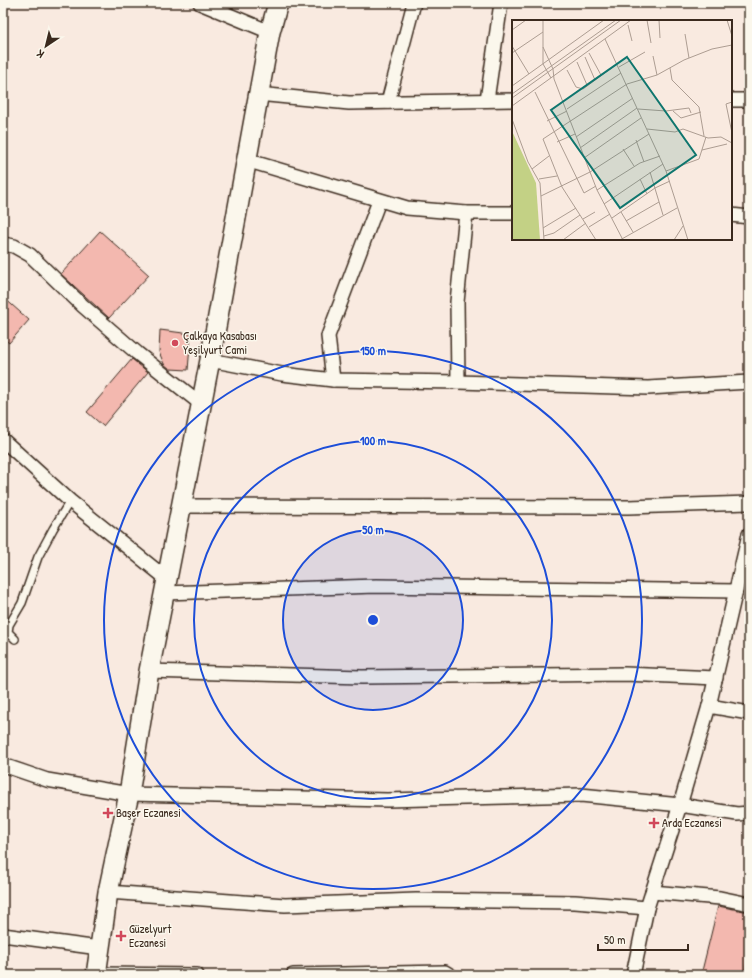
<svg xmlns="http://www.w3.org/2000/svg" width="752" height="978" font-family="'Patrick Hand',sans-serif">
<rect width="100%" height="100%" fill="#f9eae0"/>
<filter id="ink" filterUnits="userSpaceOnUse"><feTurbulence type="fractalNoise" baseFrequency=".025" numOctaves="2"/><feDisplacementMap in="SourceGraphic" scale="8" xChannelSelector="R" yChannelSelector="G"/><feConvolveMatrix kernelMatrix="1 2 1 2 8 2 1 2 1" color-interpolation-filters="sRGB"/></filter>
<g filter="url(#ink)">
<!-- building -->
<g fill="#f3b8af" stroke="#3b2a1e">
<path d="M100,231l49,44 -40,43 -48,-44z"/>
<path d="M3,297l26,23 -20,23 -6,-5z"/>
<path d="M160,330l31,4 -3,36 -18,-1 -6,-5 -5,-12z"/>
<path d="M132,359l16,13 -45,54 -16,-14z"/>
<path d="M718,906l31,6v40l-5,23h-43z"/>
</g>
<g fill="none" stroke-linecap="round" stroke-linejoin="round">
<defs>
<path id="lane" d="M15,639l-7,-7 1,-7 13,-22 16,-46 15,-28 17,-28"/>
<g id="street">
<path d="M200,3l70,29"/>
<path d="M258,94l91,9 164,-3"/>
<path d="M487,100l14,-97"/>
<path d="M731,100h18"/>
<path d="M388,102l26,-99"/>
<path d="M246,160l161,48 59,5h47"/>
<path d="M731,215l18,2"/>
<path d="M3,244l11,2 16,9 53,51 54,47 64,51"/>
<path d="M210,360l72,14 51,6 125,2 190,6 101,-6"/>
<path d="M333,380l-5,-44 51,-135"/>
<path d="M458,382l-1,-80 9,-89"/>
<path d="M3,440l67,61 97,78"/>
<path d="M181,506l447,1 121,-4"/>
<path d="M164,593l212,-7 360,5"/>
<path d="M149,671l213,6 263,-3 91,4"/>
<path d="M709,706l40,7"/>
<path d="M3,765l44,15 82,14 258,6 194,-5 99,10 57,9 12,-1"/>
<path d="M108,892l177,13 131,-5 159,2 72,6"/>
<path d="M652,892l68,6 29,6"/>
<path d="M3,935l96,13"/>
<path d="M96,974l101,1"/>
<path d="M293,975l152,-3 5,3"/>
<path d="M633,975l14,-67 33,-103 29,-99 40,-172"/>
</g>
<path id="secondary" d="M96,975l12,-83 21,-98 20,-123 61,-311 60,-328 8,-29"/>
</defs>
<!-- lane casing -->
<use href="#lane" stroke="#3b2a1e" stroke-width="10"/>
<!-- street casing -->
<use href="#street" stroke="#3b2a1e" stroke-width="16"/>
<!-- secondary casing -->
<use href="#secondary" stroke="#3b2a1e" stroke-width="22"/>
<!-- lane -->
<use href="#lane" stroke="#fbf7ec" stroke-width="7"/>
<!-- street -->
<use href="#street" stroke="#fbf7ec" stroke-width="13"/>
<!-- secondary -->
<use href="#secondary" stroke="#fbf7ec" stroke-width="19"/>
</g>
</g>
<!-- distance rings -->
<circle cx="373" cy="620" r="90" fill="#1d4ed8" fill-opacity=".12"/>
<g fill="none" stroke="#1d4ed8" stroke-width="2">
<circle cx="373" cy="620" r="90"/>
<circle cx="373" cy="620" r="179"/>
<circle cx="373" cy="620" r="269"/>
</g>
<!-- markers -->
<g fill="#d1495b" stroke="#fbf7ec" stroke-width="1.5">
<circle cx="175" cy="343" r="4"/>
<path d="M106 807h4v4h4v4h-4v4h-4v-4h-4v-4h4z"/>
<path d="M652 817h4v4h4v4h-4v4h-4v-4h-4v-4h4z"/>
<path d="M119 930h4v4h4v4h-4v4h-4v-4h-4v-4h4z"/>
</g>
<g text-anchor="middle" stroke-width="3" stroke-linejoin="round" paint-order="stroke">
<!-- poi labels -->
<g font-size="12" fill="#3b2a1e" stroke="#fbf7ec" text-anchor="start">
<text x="183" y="340">Çalkaya Kasabası<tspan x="183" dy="14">Yeşilyurt Cami</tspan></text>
<text x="116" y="817">Başer Eczanesi</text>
<text x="662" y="827">Arda Eczanesi</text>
<text x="129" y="933">Güzelyurt<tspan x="129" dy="14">Eczanesi</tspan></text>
</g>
</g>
<!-- overview -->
<g transform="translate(512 20)">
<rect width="220" height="220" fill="#f9eae0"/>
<path d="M0,111l24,52 4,57h-28z" fill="#c3d185"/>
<path fill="none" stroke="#ad9d92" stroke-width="1" d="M31,0v44l8,14M135,0l4,23M147,0l1,18M215,0l5,16M116,5l4,16M0,10l14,-10M173,14l4,24M93,19l61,132 22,69M0,26l17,28M31,27l10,22 1,10 43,111 26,50M0,33l31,-21M77,33l12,22M141,36l4,19M73,37l10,23M65,42l10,23M107,47l26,-15M158,48l2,12 27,27 5,29M55,50l9,17 7,2 34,-25M0,66l92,-66M23,72l49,101 12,-7M0,74l104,-74M0,78l109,-78M220,82l-6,2 6,29M0,86l119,-86M55,89l54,-36M126,89l28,2 23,-3 2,5M161,91l8,7 20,-6M0,99l16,43 12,21 4,57M35,101l20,-10M135,109l28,3 8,-3 25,9 13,-1 11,6M64,117l57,-39M124,120l8,22M45,122l18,-8M68,128l57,-40M111,129l11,17M190,130l25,-6M72,138l57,-40M20,149l17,-13M154,151l33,-12 7,-22M138,152l13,43M27,159l18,-3M128,159l7,15M85,170l43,-27 20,-7M29,176l49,-24 59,-38M92,184l59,-40M109,192l12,20M100,198l43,-30 15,-7M71,199l12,-7M114,201l33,-19M77,207l21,-13M31,208l33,-20M32,216l10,-3 26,-18M51,220l23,-17M84,220l-34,-53 -19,-48 84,-55 30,-9 27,-15 28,-11 20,-4M108,220l57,-32M162,220l9,-14"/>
<path fill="#0f766e" fill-opacity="0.15" stroke="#0f766e" stroke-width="2" d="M115,37l69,98 -76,53 -69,-98z"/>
<rect width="220" height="220" fill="none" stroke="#3b2a1e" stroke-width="2"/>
</g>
<circle cx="373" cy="620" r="6" fill="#1d4ed8" stroke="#fbf7ec" stroke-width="2"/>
<g font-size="12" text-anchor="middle" font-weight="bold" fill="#1d4ed8" stroke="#fbf7ec" stroke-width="3" stroke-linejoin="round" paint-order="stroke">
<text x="373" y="355">150 m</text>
<text x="373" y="445">100 m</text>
<text x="373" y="534">50 m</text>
</g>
<!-- margin -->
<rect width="752" height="978" fill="none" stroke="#fbf7ec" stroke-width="16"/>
<rect x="8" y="8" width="736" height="962" fill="none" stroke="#3b2a1e" stroke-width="1.5" filter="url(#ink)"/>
<!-- north arrow -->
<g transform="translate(46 46) rotate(215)" stroke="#fbf7ec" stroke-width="3" paint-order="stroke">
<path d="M0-3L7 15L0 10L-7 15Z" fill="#3b2a1e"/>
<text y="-6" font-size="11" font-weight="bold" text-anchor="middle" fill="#3b2a1e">K</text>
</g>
<!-- scale -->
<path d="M598 944v6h90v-6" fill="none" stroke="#3b2a1e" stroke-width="2"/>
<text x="604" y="944" font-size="12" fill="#3b2a1e" stroke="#fbf7ec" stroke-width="3" paint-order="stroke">50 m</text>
</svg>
